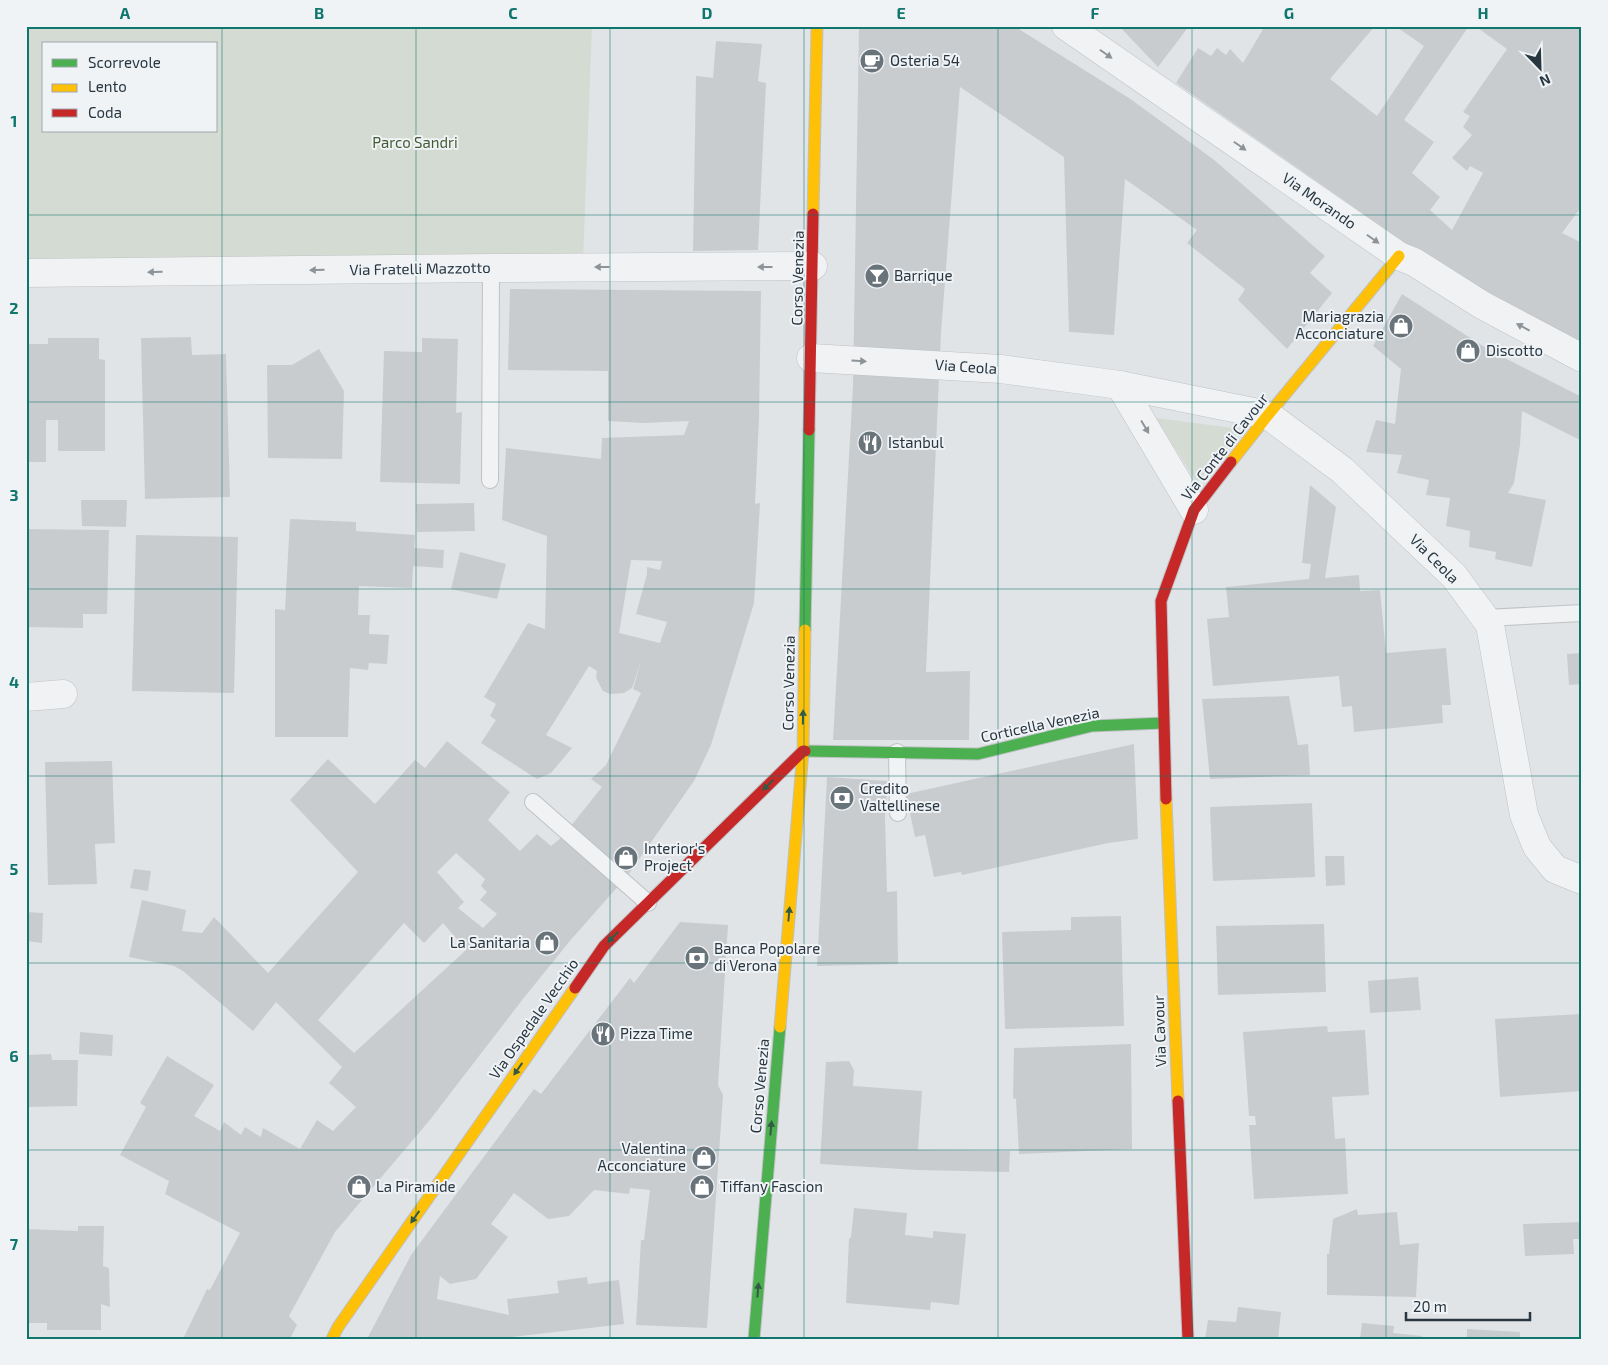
<svg xmlns="http://www.w3.org/2000/svg" width="1608" height="1365" font-family="'Exo 2',sans-serif">
<rect width="100%" height="100%" fill="#e1e4e7"/>
<!-- green -->
<g fill="#d4dbd2" fill-rule="evenodd">
<path d="M26,26h566l-9,235 -557,-1zM44,44h172v87h-172z"/>
<path d="M1156,418l85,11 -44,54z"/>
</g>
<!-- building -->
<g fill="#c9cccf" fill-rule="evenodd">
<path d="M859,26h155l115,72 84,61 112,97 -15,17 22,20 -45,56 -49,-49 7,-11 -58,-46 10,-13 -72,-51 -11,156 -45,-3 -5,-175 -104,-70 -19,246 -15,339 44,-1 -1,69h-136l20,-354z"/>
<path d="M1119,26h70l-31,41z"/>
<path d="M1265,26h37l4,2 2,-2h67l-45,53 47,37 47,-70 -29,-20h74l-65,94 30,22 -22,31 28,24 -10,13 22,20 31,-57 -13,-7 -3,5 -15,-13 20,-23 -9,-8 7,-11 -7,-4 44,-63 -32,-23h107v180l-20,27 20,10v96l-4,7 -99,-59 -48,-26 -255,-178 22,-35 13,8 6,-8 9,7 4,-6 13,14z"/>
<path d="M716,41l46,3 -4,37 8,2 -8,167 -65,1 3,-175 17,2z"/>
<path d="M510,289l251,2 -2,127 -4,86 5,-1 -6,100 -43,142 -17,36 -66,94 -59,67 -46,57 -94,122 -94,111 -46,84 8,9 -7,14h-107l24,-50 3,1 30,-57 -75,-39 4,-13 -49,-26 26,-48 -6,-4 27,-47 47,29 -20,31 26,15 4,-9 17,13 4,-8 16,10 2,-9 37,21 17,-29 16,11 23,-24 -27,-24 13,-16 -66,-65 -23,29 -70,-60 -9,-5 -45,-9 13,-57 44,10 -4,21 20,2 12,-16 54,56 90,-101 -68,-72 38,-41 47,45 40,-44 10,8 22,-27 63,51 -22,28 32,31 17,-17 14,12 11,-9 40,-50 -11,-8 15,-14 35,-72 -8,-4 8,-28 -9,27 -8,5 -14,1 -7,-3 -7,-13 1,-7 -8,-5 -43,69 26,13 -21,25 -14,6 -56,-36 15,-23 -6,-4 6,-12 -12,-7 44,-74 17,6 2,-93 -45,-16 4,-72 95,11 1,-21 82,-3 5,-14 -46,2 -35,-2v-50l-100,-1zM631,560l31,1 -2,9 -13,-3v7l-11,40 31,8 -7,21 -41,-10zM456,853l29,26 -4,7 6,6 -7,8 17,14 -14,14 -25,-20 6,-6 -27,-30zM404,923l20,20 19,-20 23,27 -112,103 -36,-33z"/>
<path d="M1402,294l87,56 93,47v44l-60,-30 -2,34 -6,38 -6,10 38,7 -14,67 -37,-8 1,-7 -27,-5 1,-16 -24,-5 4,-28 -24,-3 3,-15 -32,-7 5,-18 -36,-3 10,-32 19,4 6,-55 -28,-23z"/>
<path d="M191,337l1,18 34,-1 4,143 -85,2 -4,-161z"/>
<path d="M48,338h51v21l6,1v91h-47v-31h-12v42h-20v-118h22z"/>
<path d="M422,338l36,1 -2,74 6,-1 -2,72 -80,-2 4,-131 38,1z"/>
<path d="M319,349l25,42 -2,68 -74,-1 -1,-93h25z"/>
<path d="M1310,485l26,22 -11,71 34,-3 1,16 20,-1 6,63 60,-5 5,57h-9l1,18 -89,9 -2,-26 -10,1 -3,-31 -126,10 -6,-67 22,-2 -3,-30 83,-8 2,-15 -9,-1z"/>
<path d="M81,500h46l-1,27 -44,-1z"/>
<path d="M474,503l1,28 -58,1 -1,-28z"/>
<path d="M290,519l66,3v9l59,4 -1,13 30,2 -1,18 -30,-2 -1,22 -53,-2 -1,29h12l-1,19 20,1 -2,29 -18,-1 -1,7 -18,-2 -2,69h-73v-128l10,1z"/>
<path d="M26,529l83,1 -2,84h-24v14l-57,-1z"/>
<path d="M136,535l102,2 -4,156 -102,-2z"/>
<path d="M460,552l46,12 -9,35 -46,-10z"/>
<path d="M1582,653v31l-13,1 -2,-31z"/>
<path d="M1289,696l9,49 10,-1 2,31 -100,4 -8,-80z"/>
<path d="M1134,744l4,95 -30,4 -146,32 -1,-3 -27,5 -9,-42 -10,2 -9,-43z"/>
<path d="M112,761l3,82 -20,1 2,40 -49,1 -3,-123z"/>
<path d="M827,777l61,4 -3,36 2,75 10,-1 1,73 -81,2z"/>
<path d="M1312,803l3,74 -102,4 -3,-74z"/>
<path d="M1325,856h19l1,29 -19,1z"/>
<path d="M134,869l17,2 -3,20 -18,-3z"/>
<path d="M26,912l17,1 -1,30 -16,-2z"/>
<path d="M1121,916l3,110 -119,3 -3,-97 69,-2v-13z"/>
<path d="M680,922l48,3 -10,160 5,10 -16,233 -71,-3 5,-85h3l6,-50 -20,-2 -1,6 -35,-4 -25,26 -21,3 -34,-26 -23,31 17,13 -32,42 -26,5 -10,-8 -3,23 72,16 -2,-16 52,-6 -2,-12 30,-4 1,7 31,-4 5,44 -112,13 1,2h-146l44,-84 123,-166 7,5 89,-116 4,5z"/>
<path d="M1324,924l2,68 -108,3 -2,-69z"/>
<path d="M1418,977l3,33 -51,3 -2,-32z"/>
<path d="M1582,1014v77l-82,6 -5,-78z"/>
<path d="M1327,1026l1,6 37,-2 4,65 -37,2 3,42 10,-1 3,56 -94,5 -5,-74h7l-1,-9h-6l-6,-84z"/>
<path d="M80,1032l33,3 -1,21 -33,-2z"/>
<path d="M1131,1044l1,105 -113,5 -3,-55 -3,-1 1,-50z"/>
<path d="M51,1054l1,6h26l-1,46 -51,1v-52z"/>
<path d="M849,1061l5,9 -1,16 69,5 -4,59 92,1 -1,21 -92,-2 -97,-6 6,-102z"/>
<path d="M854,1208l53,5 -2,22 28,3v-7l33,3 -7,71 -28,-3 -1,8 -84,-7 3,-64 2,-2z"/>
<path d="M1357,1209l1,6 39,-3 3,33 19,-2 -3,54 -89,-2v-41h2l4,-35z"/>
<path d="M1582,1222v17h-9l1,15 -49,2 -2,-32z"/>
<path d="M78,1226h26l-1,40 6,2 1,39 -9,-3v26h-54v-7h-21v-94l52,2z"/>
<path d="M1238,1307l43,5 -3,27h-73l3,-19 28,2z"/>
<path d="M1362,1323l32,3 -1,7 29,3v3h-62z"/>
<path d="M1467,1329l53,3v7h-53z"/>
</g>
<g fill="none" stroke-linecap="round" stroke-linejoin="round">
<defs>
<g id="lane">
<path d="M490,480l1,-212"/>
<path d="M1485,618l97,-5"/>
<path d="M897,752l1,61"/>
<path d="M533,802l115,101"/>
</g>
<g id="street">
<path d="M1066,26l333,230 15,6 68,43 100,53"/>
<path d="M26,273l465,-5 322,-2"/>
<path d="M811,358l190,11 119,16 148,30 74,55 112,106 36,49 34,190 13,32 18,22 27,11"/>
<path d="M1120,385l74,125"/>
<path d="M26,697l37,-3"/>
</g>
<g id="fast">
<path d="M805,630l4,-200"/>
<path d="M805,751l173,3 114,-28 71,-3"/>
<path d="M754,1339l26,-312"/>
</g>
<g id="slow">
<path d="M813,214l4,-188"/>
<path d="M1231,462l37,-47 131,-159"/>
<path d="M1166,799l12,302"/>
<path d="M780,1027l23,-276 2,-121"/>
<path d="M332,1339l6,-12 237,-339"/>
</g>
<g id="jam">
<path d="M809,430l4,-216"/>
<path d="M1166,799l-5,-198 33,-91 37,-48"/>
<path d="M575,988l29,-42 199,-195h2"/>
<path d="M1178,1101l10,238"/>
</g>
</defs>
<!-- lane casing -->
<use href="#lane" stroke="#bfc2c5" stroke-width="18"/>
<!-- street casing -->
<use href="#street" stroke="#bfc2c5" stroke-width="29"/>
<!-- fast casing -->
<use href="#fast" stroke="#bfc2c5" stroke-width="13"/>
<!-- slow casing -->
<use href="#slow" stroke="#bfc2c5" stroke-width="13"/>
<!-- jam casing -->
<use href="#jam" stroke="#bfc2c5" stroke-width="13"/>
<!-- lane -->
<use href="#lane" stroke="#f1f2f3" stroke-width="16"/>
<!-- street -->
<use href="#street" stroke="#f1f2f3" stroke-width="28"/>
<!-- fast -->
<use href="#fast" stroke="#4caf50" stroke-width="11"/>
<!-- slow -->
<use href="#slow" stroke="#ffc107" stroke-width="11"/>
<!-- jam -->
<use href="#jam" stroke="#c62828" stroke-width="11"/>
</g>
<!-- one-way arrows -->
<defs><path id="oneway-solid" d="M-6-.8H1V-3.2L6.5 0L1 3.2V.8H-6Z" transform="scale(1.25)"/></defs>
<g fill="#8c949a">
<use href="#oneway-solid" transform="translate(1106 54) rotate(35)"/>
<use href="#oneway-solid" transform="translate(1240 146) rotate(35)"/>
<use href="#oneway-solid" transform="translate(1373 239) rotate(35)"/>
<use href="#oneway-solid" transform="translate(602 267) rotate(180)"/>
<use href="#oneway-solid" transform="translate(765 267) rotate(180)"/>
<use href="#oneway-solid" transform="translate(317 270) rotate(179)"/>
<use href="#oneway-solid" transform="translate(155 272) rotate(179)"/>
<use href="#oneway-solid" transform="translate(1523 327) rotate(-152)"/>
<use href="#oneway-solid" transform="translate(859 361) rotate(3)"/>
<use href="#oneway-solid" transform="translate(1145 427) rotate(59)"/>
</g>
<g fill="#335a45">
<use href="#oneway-solid" transform="translate(803 717) rotate(-89)"/>
<use href="#oneway-solid" transform="translate(768 785) rotate(136)"/>
<use href="#oneway-solid" transform="translate(789 914) rotate(-85)"/>
<use href="#oneway-solid" transform="translate(613 937) rotate(136)"/>
<use href="#oneway-solid" transform="translate(518 1069) rotate(125)"/>
<use href="#oneway-solid" transform="translate(771 1128) rotate(-85)"/>
<use href="#oneway-solid" transform="translate(415 1217) rotate(125)"/>
<use href="#oneway-solid" transform="translate(758 1290) rotate(-85)"/>
</g>
<!-- grid -->
<path fill="none" stroke="#0f766e" stroke-width="1" stroke-opacity="0.55" d="M222,26v1313M416,26v1313M610,26v1313M804,26v1313M998,26v1313M1192,26v1313M1386,26v1313M26,215h1556M26,402h1556M26,589h1556M26,776h1556M26,963h1556M26,1150h1556"/>
<!-- icons -->
<defs>
<symbol id="cafe-disc" viewBox="-11 -11 22 22"><circle r="9.5" fill="#69737a" stroke="#eff3f6"/><path d="M-5.5-4.5H6V0H3Q3 3.5 0 3.5H-2.5Q-5.5 3.5-5.5 0ZM3-3.2v2h1.7v-2ZM-6 4.5H4V6H-6Z" fill="#fff"/></symbol>
<symbol id="bar-disc" viewBox="-11 -11 22 22"><circle r="9.5" fill="#69737a" stroke="#eff3f6"/><path d="M-6-5H6L.8 .8V4.5H3.5V6h-7V4.5H-.8V.8Z" fill="#fff"/></symbol>
<symbol id="shop-disc" viewBox="-11 -11 22 22"><circle r="9.5" fill="#69737a" stroke="#eff3f6"/><path d="M-5-2.5h2.3a2.7 3.5 0 0 1 5.4 0H5L5.5 6h-11ZM-1.5-2.5h3a1.5 2.3 0 0 0-3 0Z" fill="#fff"/></symbol>
<symbol id="restaurant-disc" viewBox="-11 -11 22 22"><circle r="9.5" fill="#69737a" stroke="#eff3f6"/><path d="M-5-6h1v4h1v-4h1v4h1v-4h1v5L-1.5 .5V6h-2V.5L-5-1ZM5-6V6H3V1.5H1.5Q1.5-4 5-6Z" fill="#fff"/></symbol>
<symbol id="bank-disc" viewBox="-11 -11 22 22"><circle r="9.5" fill="#69737a" stroke="#eff3f6"/><path d="M-6-4H6V4H-6ZM0-2.3a2.3 2.3 0 1 0 0 4.6a2.3 2.3 0 1 0 0-4.6Z" fill="#fff"/></symbol>
</defs>
<g fill-rule="evenodd">
<use href="#cafe-disc" x="858" y="47" width="28" height="28"/>
<use href="#bar-disc" x="863" y="262" width="28" height="28"/>
<use href="#shop-disc" x="1387" y="312" width="28" height="28"/>
<use href="#shop-disc" x="1454" y="337" width="28" height="28"/>
<use href="#restaurant-disc" x="856" y="429" width="28" height="28"/>
<use href="#bank-disc" x="828" y="784" width="28" height="28"/>
<use href="#shop-disc" x="612" y="844" width="28" height="28"/>
<use href="#shop-disc" x="533" y="929" width="28" height="28"/>
<use href="#bank-disc" x="683" y="944" width="28" height="28"/>
<use href="#restaurant-disc" x="589" y="1020" width="28" height="28"/>
<use href="#shop-disc" x="690" y="1144" width="28" height="28"/>
<use href="#shop-disc" x="345" y="1173" width="28" height="28"/>
<use href="#shop-disc" x="688" y="1173" width="28" height="28"/>
</g>
<g text-anchor="middle" stroke-width="4" stroke-linejoin="round" paint-order="stroke">
<!-- poi labels -->
<g font-size="15" fill="#283640" stroke="#eff3f6" text-anchor="start">
<text x="890" y="66">Osteria 54</text>
<text x="894" y="281">Barrique</text>
<text x="1384" y="322" text-anchor="end">Mariagrazia<tspan x="1384" dy="17">Acconciature</tspan></text>
<text x="1486" y="356">Discotto</text>
<text x="888" y="448">Istanbul</text>
<text x="860" y="794">Credito<tspan x="860" dy="17">Valtellinese</tspan></text>
<text x="644" y="854">Interior's<tspan x="644" dy="17">Project</tspan></text>
<text x="530" y="948" text-anchor="end">La Sanitaria</text>
<text x="714" y="954">Banca Popolare<tspan x="714" dy="17">di Verona</tspan></text>
<text x="620" y="1039">Pizza Time</text>
<text x="686" y="1154" text-anchor="end">Valentina<tspan x="686" dy="17">Acconciature</tspan></text>
<text x="376" y="1192">La Piramide</text>
<text x="720" y="1192">Tiffany Fascion</text>
</g>
<!-- park labels -->
<g font-size="15" fill="#445c35" stroke="#eff3f6">
<text x="415" y="148">Parco Sandri</text>
</g>
<!-- street labels -->
<g font-size="15" fill="#283640" stroke="#eff3f6">
<text transform="translate(1319 201) rotate(35)" y="5">Via Morando</text>
<text transform="translate(420 269) rotate(-1)" y="5">Via Fratelli Mazzotto</text>
<text transform="translate(798 278) rotate(-89)" y="5">Corso Venezia</text>
<text transform="translate(966 367) rotate(4)" y="5">Via Ceola</text>
<text transform="translate(1225 447) rotate(-52)" y="5">Via Conte di Cavour</text>
<text transform="translate(1434 559) rotate(45)" y="5">Via Ceola</text>
<text transform="translate(789 683) rotate(-89)" y="5">Corso Venezia</text>
<text transform="translate(1040 725) rotate(-12)" y="5">Corticella Venezia</text>
<text transform="translate(534 1019) rotate(-55)" y="5">Via Ospedale Vecchio</text>
<text transform="translate(1160 1031) rotate(-92)" y="5">Via Cavour</text>
<text transform="translate(760 1086) rotate(-85)" y="5">Corso Venezia</text>
</g>
</g>
<!-- border -->
<rect width="1608" height="1365" fill="none" stroke="#eff3f6" stroke-width="55"/>
<!-- legend -->
<rect x="42" y="42" width="175" height="90" fill="#eff3f6" stroke="#9fa7ad"/>
<rect x="52" y="59" width="25" height="8" fill="#4caf50" stroke="#9fa7ad"/>
<text x="88" y="68" font-size="15" fill="#283640">Scorrevole</text>
<rect x="52" y="84" width="25" height="8" fill="#ffc107" stroke="#9fa7ad"/>
<text x="88" y="92" font-size="15" fill="#283640">Lento</text>
<rect x="52" y="109" width="25" height="8" fill="#c62828" stroke="#9fa7ad"/>
<text x="88" y="118" font-size="15" fill="#283640">Coda</text>
<!-- north arrow -->
<g transform="translate(1540 68) rotate(157)" stroke="#eff3f6" stroke-width="4" paint-order="stroke">
<path d="M0-4L9 19L0 12L-9 19Z" fill="#283640"/>
<text y="-8" font-size="14" font-weight="bold" text-anchor="middle" fill="#283640">N</text>
</g>
<!-- scale -->
<path d="M1406 1312v8h124v-8" fill="none" stroke="#283640" stroke-width="2.5"/>
<text x="1413" y="1312" font-size="15" fill="#283640" stroke="#eff3f6" stroke-width="4" paint-order="stroke">20 m</text>
<rect x="28" y="28" width="1552" height="1310" fill="none" stroke="#0f766e" stroke-width="2"/>
<g font-size="16" text-anchor="middle" font-weight="bold" fill="#0f766e">
<text x="125" y="19">A</text>
<text x="319" y="19">B</text>
<text x="513" y="19">C</text>
<text x="707" y="19">D</text>
<text x="901" y="19">E</text>
<text x="1095" y="19">F</text>
<text x="1289" y="19">G</text>
<text x="1483" y="19">H</text>
<text x="14" y="127">1</text>
<text x="14" y="314">2</text>
<text x="14" y="501">3</text>
<text x="14" y="688">4</text>
<text x="14" y="875">5</text>
<text x="14" y="1062">6</text>
<text x="14" y="1250">7</text>
</g>
</svg>
